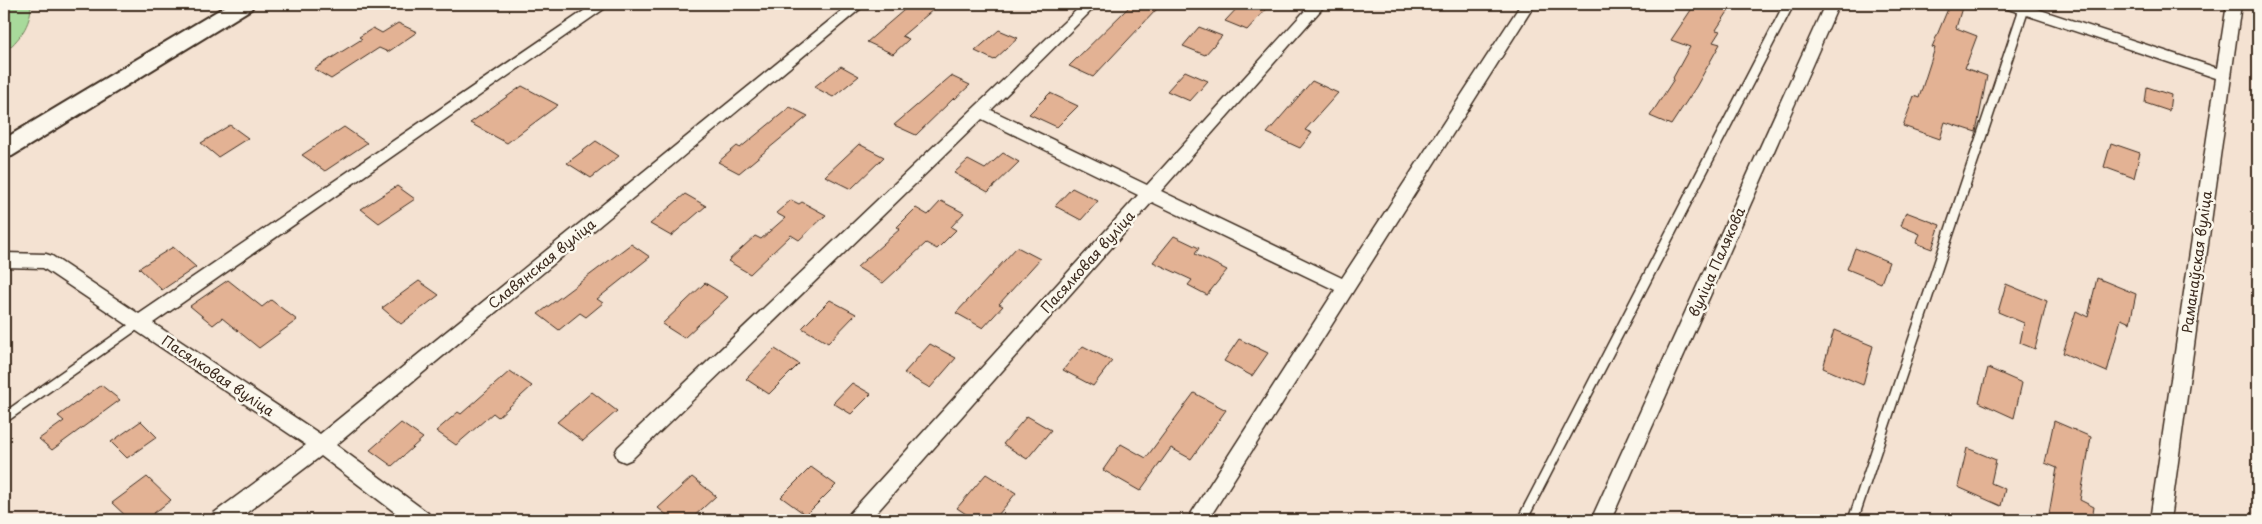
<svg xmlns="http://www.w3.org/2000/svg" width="2262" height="524" font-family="'Playpen Sans',sans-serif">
<rect width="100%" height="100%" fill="#f4e2d2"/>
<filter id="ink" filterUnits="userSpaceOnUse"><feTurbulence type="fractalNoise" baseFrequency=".02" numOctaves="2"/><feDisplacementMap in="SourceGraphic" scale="10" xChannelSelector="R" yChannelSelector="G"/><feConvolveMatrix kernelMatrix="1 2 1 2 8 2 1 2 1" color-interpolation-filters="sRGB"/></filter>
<g filter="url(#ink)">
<!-- green -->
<path fill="#a8da9b" stroke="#72825c" d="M4,4h27c0,22 -12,35 -27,49z"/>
<!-- building -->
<g fill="#e3b294" stroke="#3b2a1e">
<path d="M911,4h29l-38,32 7,3 -16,15 -26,-12z"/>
<path d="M1132,4h13l12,5 -64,68 -24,-11z"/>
<path d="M1241,4h13l12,5 -19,21 -22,-9z"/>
<path d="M1695,4h38l-17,26 4,1 -7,11 7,2 -24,43 -25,38 -21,-9 24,-37 -1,-1 17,-31 -19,-7z"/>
<path d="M1950,4h13l-7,24 21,8 -12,32 22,8 -11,56 -31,-10 -5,17 -37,-13 11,-30 5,2 16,-50 -3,-1z"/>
<path d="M398,23l19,9 -29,20 -9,-4 -48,31 -17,-10 48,-30 -3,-2 14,-9 9,5z"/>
<path d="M1199,27l23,9 -17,19 -22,-9z"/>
<path d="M999,30l19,8 -24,22 -19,-9z"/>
<path d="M841,66l18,10 -26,21 -19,-10z"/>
<path d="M1185,71l23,10 -18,20 -23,-10z"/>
<path d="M951,76l19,9 -15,14 -1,-1 -38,37 -22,-10z"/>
<path d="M1312,81l26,12 -33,37 7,3 -12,15 -33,-15z"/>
<path d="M522,86l36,19 -51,38 -37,-20z"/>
<path d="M2147,87l24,8 -2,16 -24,-8z"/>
<path d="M1050,93l28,13 -21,21 -28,-13z"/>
<path d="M790,107l18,9 -69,57 -21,-11 19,-16 3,2z"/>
<path d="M230,125l18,13 -30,19 -17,-14z"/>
<path d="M344,127l23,16 -42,28 -23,-16z"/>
<path d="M596,141l23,15 -28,22 -24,-15z"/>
<path d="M2111,143l29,10 -6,25 -30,-11z"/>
<path d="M859,144l25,13 -33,32 -26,-13z"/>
<path d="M1003,153l16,9 -31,30 -34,-19 14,-13 17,9z"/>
<path d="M397,186l18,13 -36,24 -18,-14z"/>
<path d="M1072,188l26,13 -17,19 -26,-14z"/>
<path d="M685,194l21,12 -35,30 -21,-12z"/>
<path d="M791,200l8,4 3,-2 24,13 -27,25 -8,-5 -41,39 -22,-13 27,-25 6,3 24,-21 -9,-5z"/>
<path d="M941,201l23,12 -13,14 5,3 -19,19 -11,-6 -43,40 -26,-16 43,-38 -3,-2 19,-19 12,7z"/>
<path d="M1906,212l34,13 -8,24 -16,-6 4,-9 -19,-8z"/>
<path d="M1174,236l25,12 -4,6 32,16 -20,25 -19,-10 4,-5 -39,-18z"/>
<path d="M631,244l19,13 -53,42 6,4 -17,14 -6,-4 -21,17 -21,-16z"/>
<path d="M173,247l23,20 -34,23 -23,-22z"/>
<path d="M1017,247l23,12 -41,45 4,2 -20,22 -27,-15z"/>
<path d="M1855,248l34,14 -8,21 -34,-14z"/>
<path d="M2097,278l39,16 -6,29 -9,-4 -14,53 -44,-19 13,-42 12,6z"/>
<path d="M228,280l34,27 9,-7 26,20 -38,28 -37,-30 -9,7 -23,-19z"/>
<path d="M419,281l20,14 -38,29 -19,-16z"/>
<path d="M705,283l23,14 -44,41 -22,-14z"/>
<path d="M2006,284l41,17 -12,48 -15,-6 4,-20 -26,-11z"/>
<path d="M830,300l26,14 -28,29 -26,-15z"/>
<path d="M1834,330l39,16 -10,39 -40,-17z"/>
<path d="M1239,339l29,14 -16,23 -28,-15z"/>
<path d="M930,344l26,14 -26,30 -26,-15z"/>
<path d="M1083,346l29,15 -19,25 -30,-16z"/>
<path d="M775,349l24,15 -30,30 -23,-15z"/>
<path d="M1988,368l34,15 -8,35 -35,-16z"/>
<path d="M510,371l22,15 -34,31 -5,-4 -37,32 -20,-14 22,-19 3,2z"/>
<path d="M852,383l19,11 -20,20 -18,-11z"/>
<path d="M101,385l19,15 -68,50 -13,-11 25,-18 -6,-5z"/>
<path d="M592,392l25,19 -34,30 -26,-19z"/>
<path d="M1194,393l32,17 -35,49 -20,-11 -31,43 -37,-21 18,-26 25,14z"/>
<path d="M1027,416l24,14 -24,29 -24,-15z"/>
<path d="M141,421l16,16 -30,21 -16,-16z"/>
<path d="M2054,421l37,16 -11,63 14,7 -2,13h-44l9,-52 -12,-5z"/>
<path d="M401,423l22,15 -31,28 -22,-16z"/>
<path d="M1967,448l29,12 -5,23 14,6 -4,17 -43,-19z"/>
<path d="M811,467l25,18 -30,30 -25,-18z"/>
<path d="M986,474l30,19 -22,27h-19l-18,-12z"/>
<path d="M147,477l24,23 -26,20h-15l-18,-17z"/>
<path d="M692,477l24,19 -26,24h-17l-15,-12z"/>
</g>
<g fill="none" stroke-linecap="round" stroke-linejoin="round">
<defs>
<g id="lane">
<path d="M4,418l135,-95"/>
<path d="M1522,520l267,-516"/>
<path d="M1853,520l171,-511"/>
</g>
<g id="street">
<path d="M594,4h17l-458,319 167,111 530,-430h16l-530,441 92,68 3,7h-26l-84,-64 -84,64h-26l3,-7 92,-68 -263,-177 -39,-1v-14l42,1 6,2 87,58z"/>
<path d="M1083,4h15l-107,106 156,75 164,-181h15l-165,187 181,87 179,-274h14l-327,516h-21l148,-230 -183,-88 -282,318h-23l3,-7 288,-318 -156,-76 -350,340 -7,3 -7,-3 -3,-6 3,-6z"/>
<path d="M1825,4h14l-228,516h-20z"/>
<path d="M2000,4h22l195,64 10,-64h14l-71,516h-20l66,-442 -214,-71z"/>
</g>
<path id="secondary" d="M229,4h25l-3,5 -239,147 -8,2v-19z"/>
</defs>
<!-- lane casing -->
<use href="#lane" stroke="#3b2a1e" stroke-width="12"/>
<!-- street casing -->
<use href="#street" stroke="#3b2a1e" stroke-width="3"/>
<!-- secondary casing -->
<use href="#secondary" stroke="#3b2a1e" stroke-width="4"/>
<!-- lane -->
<use href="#lane" stroke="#fbf7ec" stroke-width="9"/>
<!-- street -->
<use href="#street" fill="#fbf7ec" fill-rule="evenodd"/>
<!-- secondary -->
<use href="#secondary" fill="#fbf7ec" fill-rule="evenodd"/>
</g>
</g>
<g text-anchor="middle" stroke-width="5" stroke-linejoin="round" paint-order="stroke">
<!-- street labels -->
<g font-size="14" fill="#3b2a1e" stroke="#fbf7ec">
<text transform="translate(1088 262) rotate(-48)" y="5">Пасялковая вуліца</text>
<text transform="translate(1717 262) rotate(-66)" y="5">вуліца Палякова</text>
<text transform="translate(2197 262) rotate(-82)" y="5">Раманаўская вуліца</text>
<text transform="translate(542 264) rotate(-39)" y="5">Славянская вуліца</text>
<text transform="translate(218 376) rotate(34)" y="5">Пасялковая вуліца</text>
</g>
</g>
<!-- margin -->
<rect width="2262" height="524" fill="none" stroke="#fbf7ec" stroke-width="20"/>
<rect x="10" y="10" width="2242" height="504" fill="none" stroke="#3b2a1e" stroke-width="2" filter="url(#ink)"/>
</svg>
